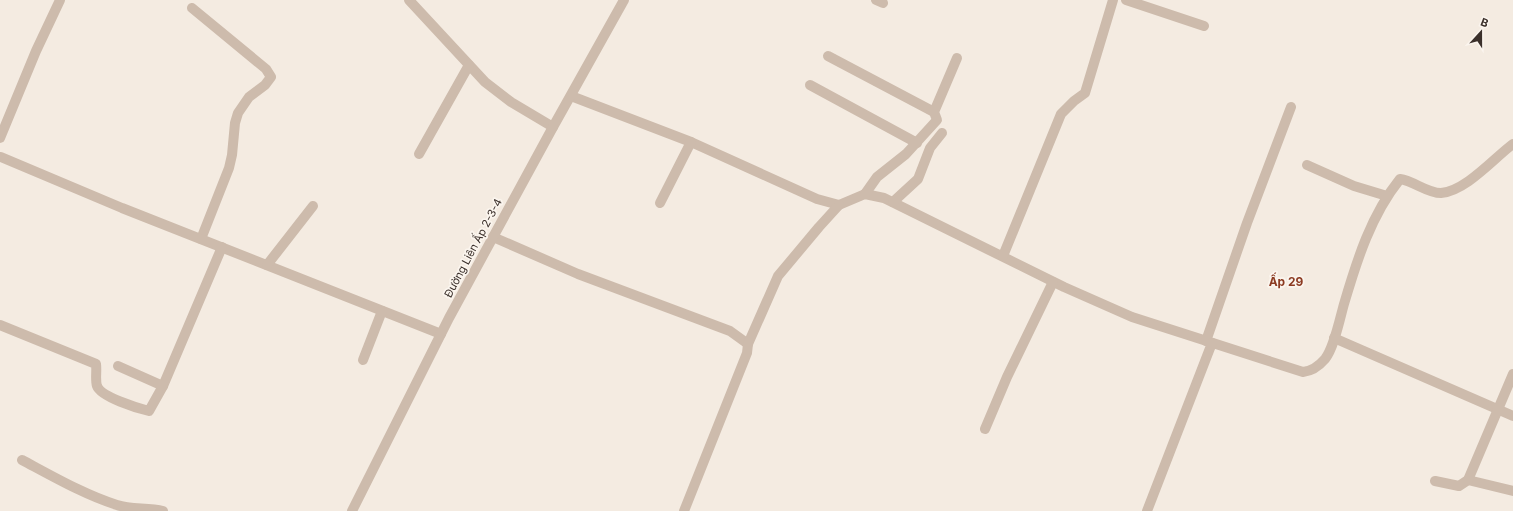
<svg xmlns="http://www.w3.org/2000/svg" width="1513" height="511" font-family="Inter,sans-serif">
<rect width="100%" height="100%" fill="#f4ebe1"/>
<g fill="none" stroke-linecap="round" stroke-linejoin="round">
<!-- minor -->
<g stroke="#cdbbac" stroke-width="10">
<path d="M409,0l76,82 26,20 42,25"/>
<path d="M876,0l7,3"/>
<path d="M1126,0l78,26"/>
<path d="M192,8l74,61 5,8 -6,8 -16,12 -11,16 -3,10 -3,32 -3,13 -28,71"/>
<path d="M828,56l106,56"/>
<path d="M810,85l107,58"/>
<path d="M571,96l120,46 126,57 22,6 26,-11 19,4 180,89 68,30 171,55c9,-1 16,-6 22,-13 9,-11 15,-41 19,-55 13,-44 27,-89 56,-125 14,2 27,14 41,14 25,-2 53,-35 72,-49"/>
<path d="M0,138l36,-87 24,-51"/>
<path d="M419,154l50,-89"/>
<path d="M1,157l121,51 319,126"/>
<path d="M1307,165l47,21 33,10"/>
<path d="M865,194l12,-17 29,-23 31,-34 -3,-8 23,-54"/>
<path d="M893,202l25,-23 12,-31 12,-15"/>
<path d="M660,203l31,-61"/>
<path d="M493,237l85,37 152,57 18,13"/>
<path d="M1003,256l58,-142 13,-13 11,-8 28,-93"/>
<path d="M267,265l46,-59"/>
<path d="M0,325l96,39c1,7 -1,16 1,22 4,11 40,22 52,25l14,-25 59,-139"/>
<path d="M1334,338l179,78"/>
<path d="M1206,341l41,-118 44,-116"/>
<path d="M363,360l19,-49"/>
<path d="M118,366l45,20"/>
<path d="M985,429l22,-52 46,-95"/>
<path d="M22,460c30,16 63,35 95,45 14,5 31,2 46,6"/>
<path d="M1468,480l45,11"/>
<path d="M1435,481l24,5 9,-6 45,-106"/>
<path d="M352,511l97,-193 104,-191 71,-127"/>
<path d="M684,511l63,-158 1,-9 30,-68 41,-49 20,-22"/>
<path d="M1147,511l65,-168"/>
</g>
</g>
<g text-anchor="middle" stroke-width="3.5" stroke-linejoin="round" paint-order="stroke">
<!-- street labels -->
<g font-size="11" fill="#3b302b" stroke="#fbf5ee">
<text transform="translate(473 248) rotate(-62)" y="4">Đường Liên Ấp 2-3-4</text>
</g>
<!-- neighbourhood labels -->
<g font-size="12" font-weight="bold" fill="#8c3b22" stroke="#fbf5ee">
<text x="1286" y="286">Ấp 29</text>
</g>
</g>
<!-- north arrow -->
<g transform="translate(1481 32) rotate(21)" stroke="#fbf5ee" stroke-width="3" paint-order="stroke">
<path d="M0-3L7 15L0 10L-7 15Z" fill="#3b302b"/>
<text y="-6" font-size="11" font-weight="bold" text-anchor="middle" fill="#3b302b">B</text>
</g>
</svg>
